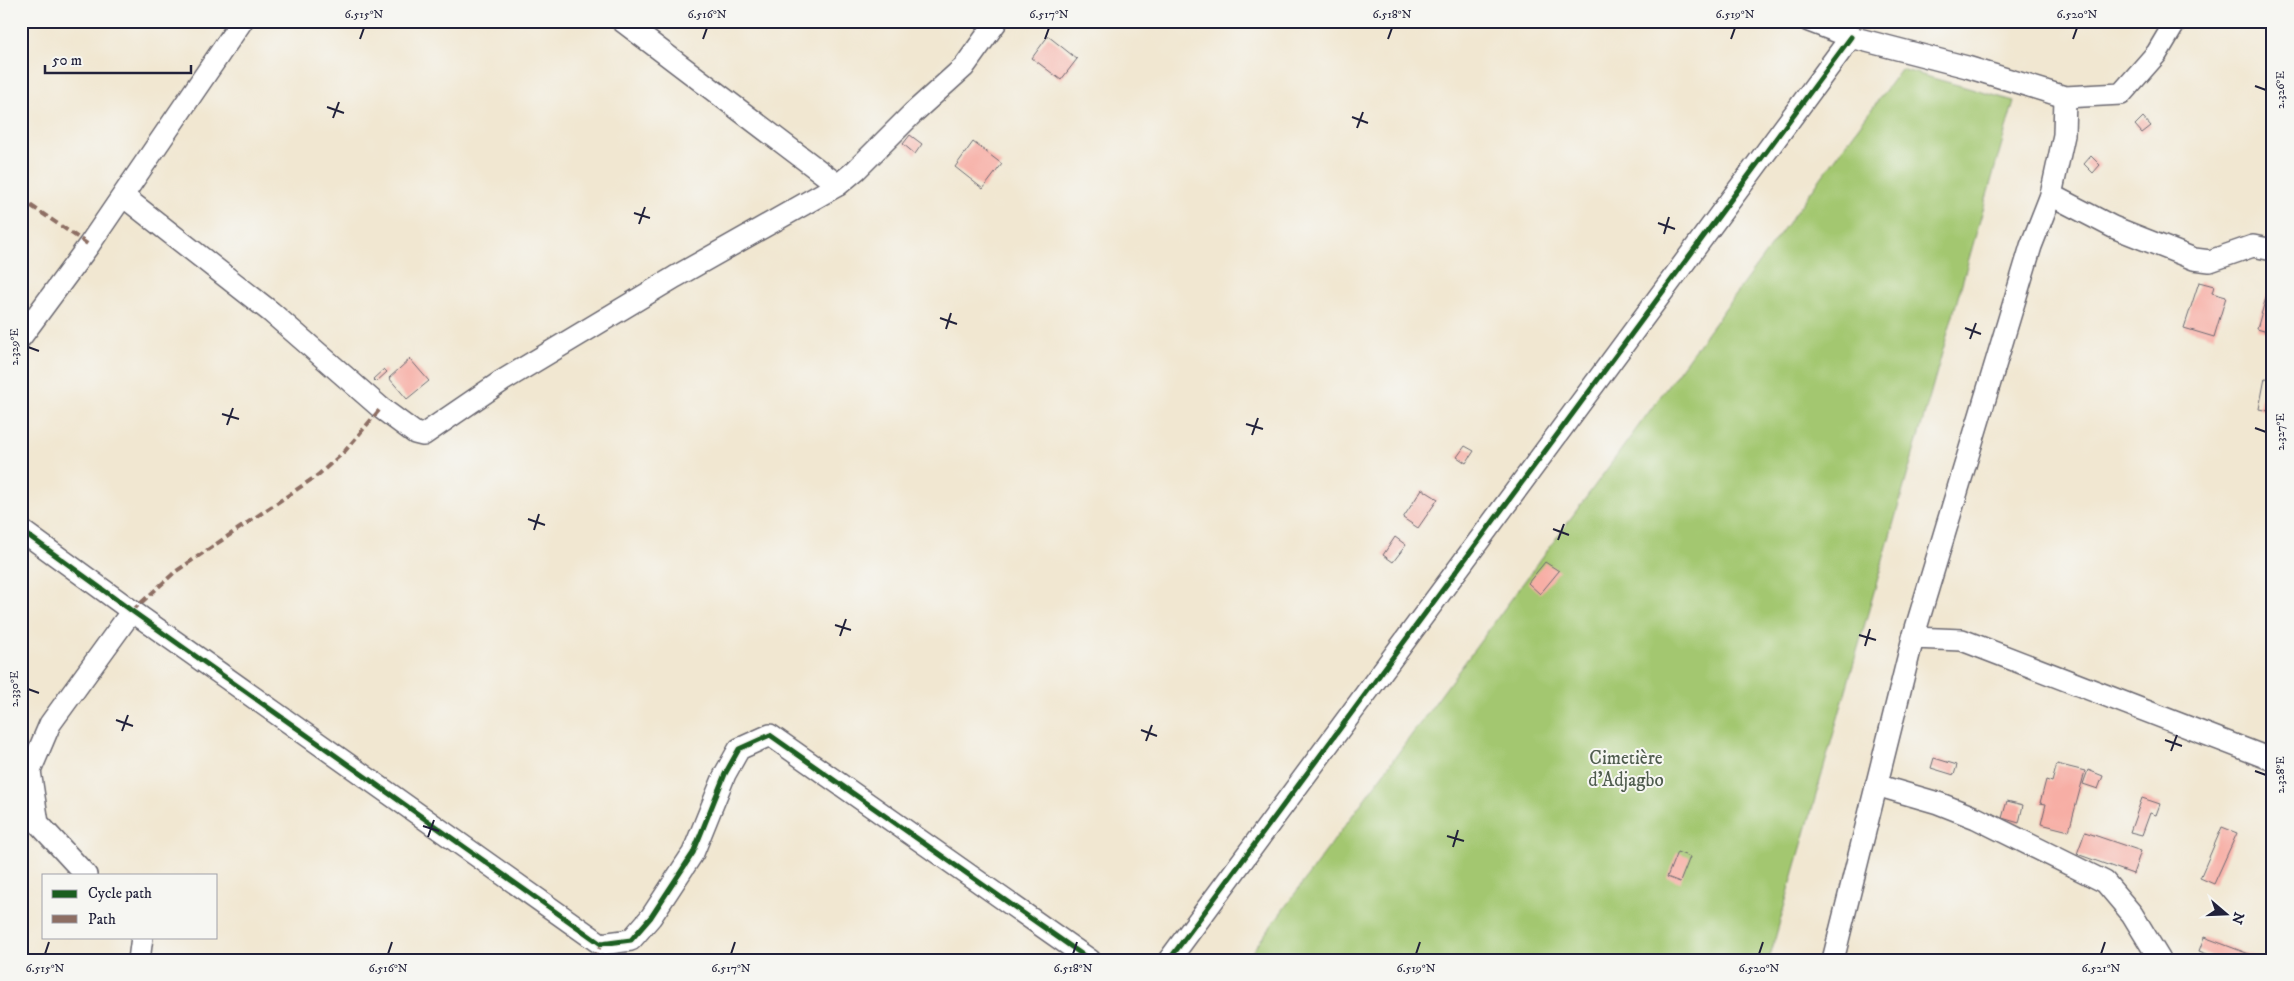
<svg xmlns="http://www.w3.org/2000/svg" width="2294" height="981" font-family="'IM FELL DW Pica',serif">
<rect width="100%" height="100%" fill="#f6f6f2"/>
<filter id="ink" filterUnits="userSpaceOnUse"><feTurbulence type="fractalNoise" baseFrequency=".02" numOctaves="2"/><feDisplacementMap in="SourceGraphic" scale="10" xChannelSelector="R" yChannelSelector="G"/><feConvolveMatrix kernelMatrix="1 2 1 2 8 2 1 2 1" color-interpolation-filters="sRGB"/></filter>
<filter id="wash" filterUnits="userSpaceOnUse"><feTurbulence type="fractalNoise" baseFrequency=".0096" numOctaves="4" result="noise"/><feDisplacementMap in="SourceGraphic" scale="20" xChannelSelector="R" yChannelSelector="G"/><feGaussianBlur stdDeviation="1.12" result="paint"/><feColorMatrix in="noise" values="0 0 0 0 0 0 0 0 0 0 0 0 0 0 0 0 0 1.4 0 .05"/><feComposite in="paint" operator="in"/></filter>
<g filter="url(#wash)">
<rect width="100%" height="100%" fill="#f1e7d1"/>
<!-- green -->
<path fill="#a3c770" stroke="#627456" d="M1901,69l113,32 -245,859h-523z"/>
<g id="blocks">
<!-- building -->
<g fill="#f7aea5">
<path d="M1048,36l29,23 -16,21 -29,-22z"/>
<path d="M2143,117l8,9 -9,7 -7,-8z"/>
<path d="M910,135l12,9 -7,10 -12,-10z"/>
<path d="M973,142l29,22 -19,25 -28,-22z"/>
<path d="M2091,156l9,9 -7,8 -9,-9z"/>
<path d="M2199,282l15,4 -2,7 14,4 -12,40 -30,-9z"/>
<path d="M2267,294l6,2v30l-2,7 -14,-4z"/>
<path d="M410,359l19,22 -22,18 -18,-21z"/>
<path d="M384,369l3,3 -11,10 -3,-3z"/>
<path d="M2265,378l8,1v33l-14,-3z"/>
<path d="M1465,446l9,5 -8,12 -9,-6z"/>
<path d="M1422,489l16,10 -20,29 -15,-10z"/>
<path d="M1395,537l11,8 -13,17 -10,-7z"/>
<path d="M1545,562l14,9 -19,23 -12,-11z"/>
<path d="M1934,758l23,7 -3,10 -23,-7z"/>
<path d="M2057,764l28,7 -16,60 -28,-7 5,-20 -6,-1 6,-23 6,2z"/>
<path d="M2088,770l15,6 -5,13 -15,-5z"/>
<path d="M2142,798l18,6 -4,11 -6,-2 -8,22 -12,-3z"/>
<path d="M2007,801l16,4 -4,18 -17,-5z"/>
<path d="M2222,827l15,6 -23,51 -14,-6z"/>
<path d="M2085,832l56,19 -8,23 -56,-20z"/>
<path d="M1677,852l13,5 -10,25 -13,-5z"/>
<path d="M2204,937l61,23h-42l-24,-9z"/>
</g>
</g>
</g>
<g filter="url(#ink)">
<use href="#blocks" fill-opacity="0" stroke="#6a6770" stroke-width="1"/>
<g fill="none" stroke-linecap="round" stroke-linejoin="round">
<defs>
<g id="minor">
<path d="M622,21l216,164"/>
<path d="M1809,21l42,16 116,30 98,30 56,-3 36,-41 19,-32"/>
<path d="M2051,195l62,32 81,32 16,2 43,-15 20,4"/>
<path d="M123,196l148,116 110,96 34,25 8,2 79,-54 173,-104 163,-92 18,-15 57,-57 51,-46 33,-46"/>
<path d="M21,337l68,-92 153,-224"/>
<path d="M21,530l111,81 469,333 30,-4 20,-23 42,-64 32,-79 14,-25 31,-14 320,225"/>
<path d="M1913,638l49,2 311,120"/>
<path d="M1876,785l62,18 38,15 129,64 27,32 28,46"/>
<path d="M86,875l-48,-52 -8,-52 20,-47 82,-113"/>
<path d="M139,960l3,-23"/>
<path d="M1169,960l682,-923"/>
<path d="M1833,960l80,-322 118,-392 20,-51 13,-60 1,-38"/>
</g>
</defs>
<!-- minor casing -->
<use href="#minor" stroke="#6a6770" stroke-width="24"/>
<!-- minor -->
<use href="#minor" stroke="#fff" stroke-width="21"/>
<!-- quiet -->
<g stroke="#8d6e63" stroke-width="4" stroke-dasharray="8 4" stroke-linecap="butt">
<path d="M21,199l68,46"/>
<path d="M132,611l43,-39 143,-97 27,-24 36,-43"/>
<path d="M594,960l7,-16"/>
</g>
<defs>
<g id="cycleway">
<path d="M21,530l111,81 469,333 30,-4 20,-23 42,-64 32,-79 14,-25 31,-14 320,225"/>
<path d="M1169,960l682,-923"/>
</g>
</defs>
<!-- cycleway casing -->
<use href="#cycleway" stroke="#f6f6f2" stroke-width="8"/>
<!-- cycleway -->
<use href="#cycleway" stroke="#1b5e20" stroke-width="5"/>
</g>
</g>
<!-- ticks -->
<path fill="none" stroke="#22223b" stroke-width="2" d="M360,39l4,-11M703,39l4,-11M1045,39l4,-11M1388,39l4,-11M1731,39l4,-11M2073,39l4,-11M2255,86l11,4M327,107l17,6M1352,117l16,6M333,118l6,-16M1357,128l6,-16M634,213l16,5M1658,223l17,6M639,224l6,-17M1664,234l5,-17M940,318l17,6M1965,328l16,6M946,329l5,-16M1970,339l6,-16M28,347l11,4M222,414l17,5M1246,424l17,5M227,425l6,-17M2255,428l11,4M1252,435l6,-17M528,519l17,6M1553,529l16,6M534,530l5,-16M1558,540l6,-16M835,625l16,5M1859,635l17,5M840,636l6,-17M1865,646l5,-17M28,689l11,4M116,720l17,6M1141,730l16,6M122,731l6,-16M2165,740l17,6M1146,741l6,-16M2171,751l6,-16M2255,771l11,4M423,826l16,5M1447,836l17,5M428,837l6,-17M1453,847l5,-17M45,954l4,-12M388,954l4,-12M731,954l4,-12M1073,954l4,-12M1416,954l4,-12M1759,954l4,-12M2101,954l4,-12"/>
<g text-anchor="middle" stroke-width="4" stroke-linejoin="round" paint-order="stroke">
<!-- park labels -->
<g font-size="19" fill="#4f5c4e" stroke="#f6f6f2">
<text x="1626" y="764">Cimetière<tspan x="1626" dy="22">d'Adjagbo</tspan></text>
</g>
</g>
<!-- margin -->
<rect width="2294" height="981" fill="none" stroke="#f6f6f2" stroke-width="55"/>
<!-- legend -->
<rect x="42" y="874" width="175" height="65" fill="#f6f6f2" stroke="#a1a1a9"/>
<rect x="52" y="890" width="25" height="8" fill="#1b5e20" stroke="#a1a1a9"/>
<text x="88" y="898" font-size="15" fill="#22223b">Cycle path</text>
<rect x="52" y="915" width="25" height="8" fill="#8d6e63" stroke="#a1a1a9"/>
<text x="88" y="924" font-size="15" fill="#22223b">Path</text>
<!-- north arrow -->
<g transform="translate(2226 914) rotate(109)" stroke="#f6f6f2" stroke-width="4" paint-order="stroke">
<path d="M0-4L9 19L0 12L-9 19Z" fill="#22223b"/>
<text y="-8" font-size="14" font-weight="bold" text-anchor="middle" fill="#22223b">N</text>
</g>
<!-- scale -->
<path d="M45 65v8h146v-8" fill="none" stroke="#22223b" stroke-width="2.5"/>
<text x="52" y="65" font-size="15" fill="#22223b" stroke="#f6f6f2" stroke-width="4" paint-order="stroke">50 m</text>
<rect x="28" y="28" width="2238" height="926" fill="none" stroke="#22223b" stroke-width="2"/>
<g font-size="12" text-anchor="middle" fill="#22223b">
<text x="364" y="18">6.515°N</text>
<text x="707" y="18">6.516°N</text>
<text x="1049" y="18">6.517°N</text>
<text x="1392" y="18">6.518°N</text>
<text x="1735" y="18">6.519°N</text>
<text x="2077" y="18">6.520°N</text>
<text transform="translate(2280 90) rotate(-90)" y="4">2.326°E</text>
<text transform="translate(14 347) rotate(-90)" y="4">2.329°E</text>
<text transform="translate(2280 432) rotate(-90)" y="4">2.327°E</text>
<text transform="translate(14 689) rotate(-90)" y="4">2.330°E</text>
<text transform="translate(2280 775) rotate(-90)" y="4">2.328°E</text>
<text x="45" y="972">6.515°N</text>
<text x="388" y="972">6.516°N</text>
<text x="731" y="972">6.517°N</text>
<text x="1073" y="972">6.518°N</text>
<text x="1416" y="972">6.519°N</text>
<text x="1759" y="972">6.520°N</text>
<text x="2101" y="972">6.521°N</text>
</g>
</svg>
